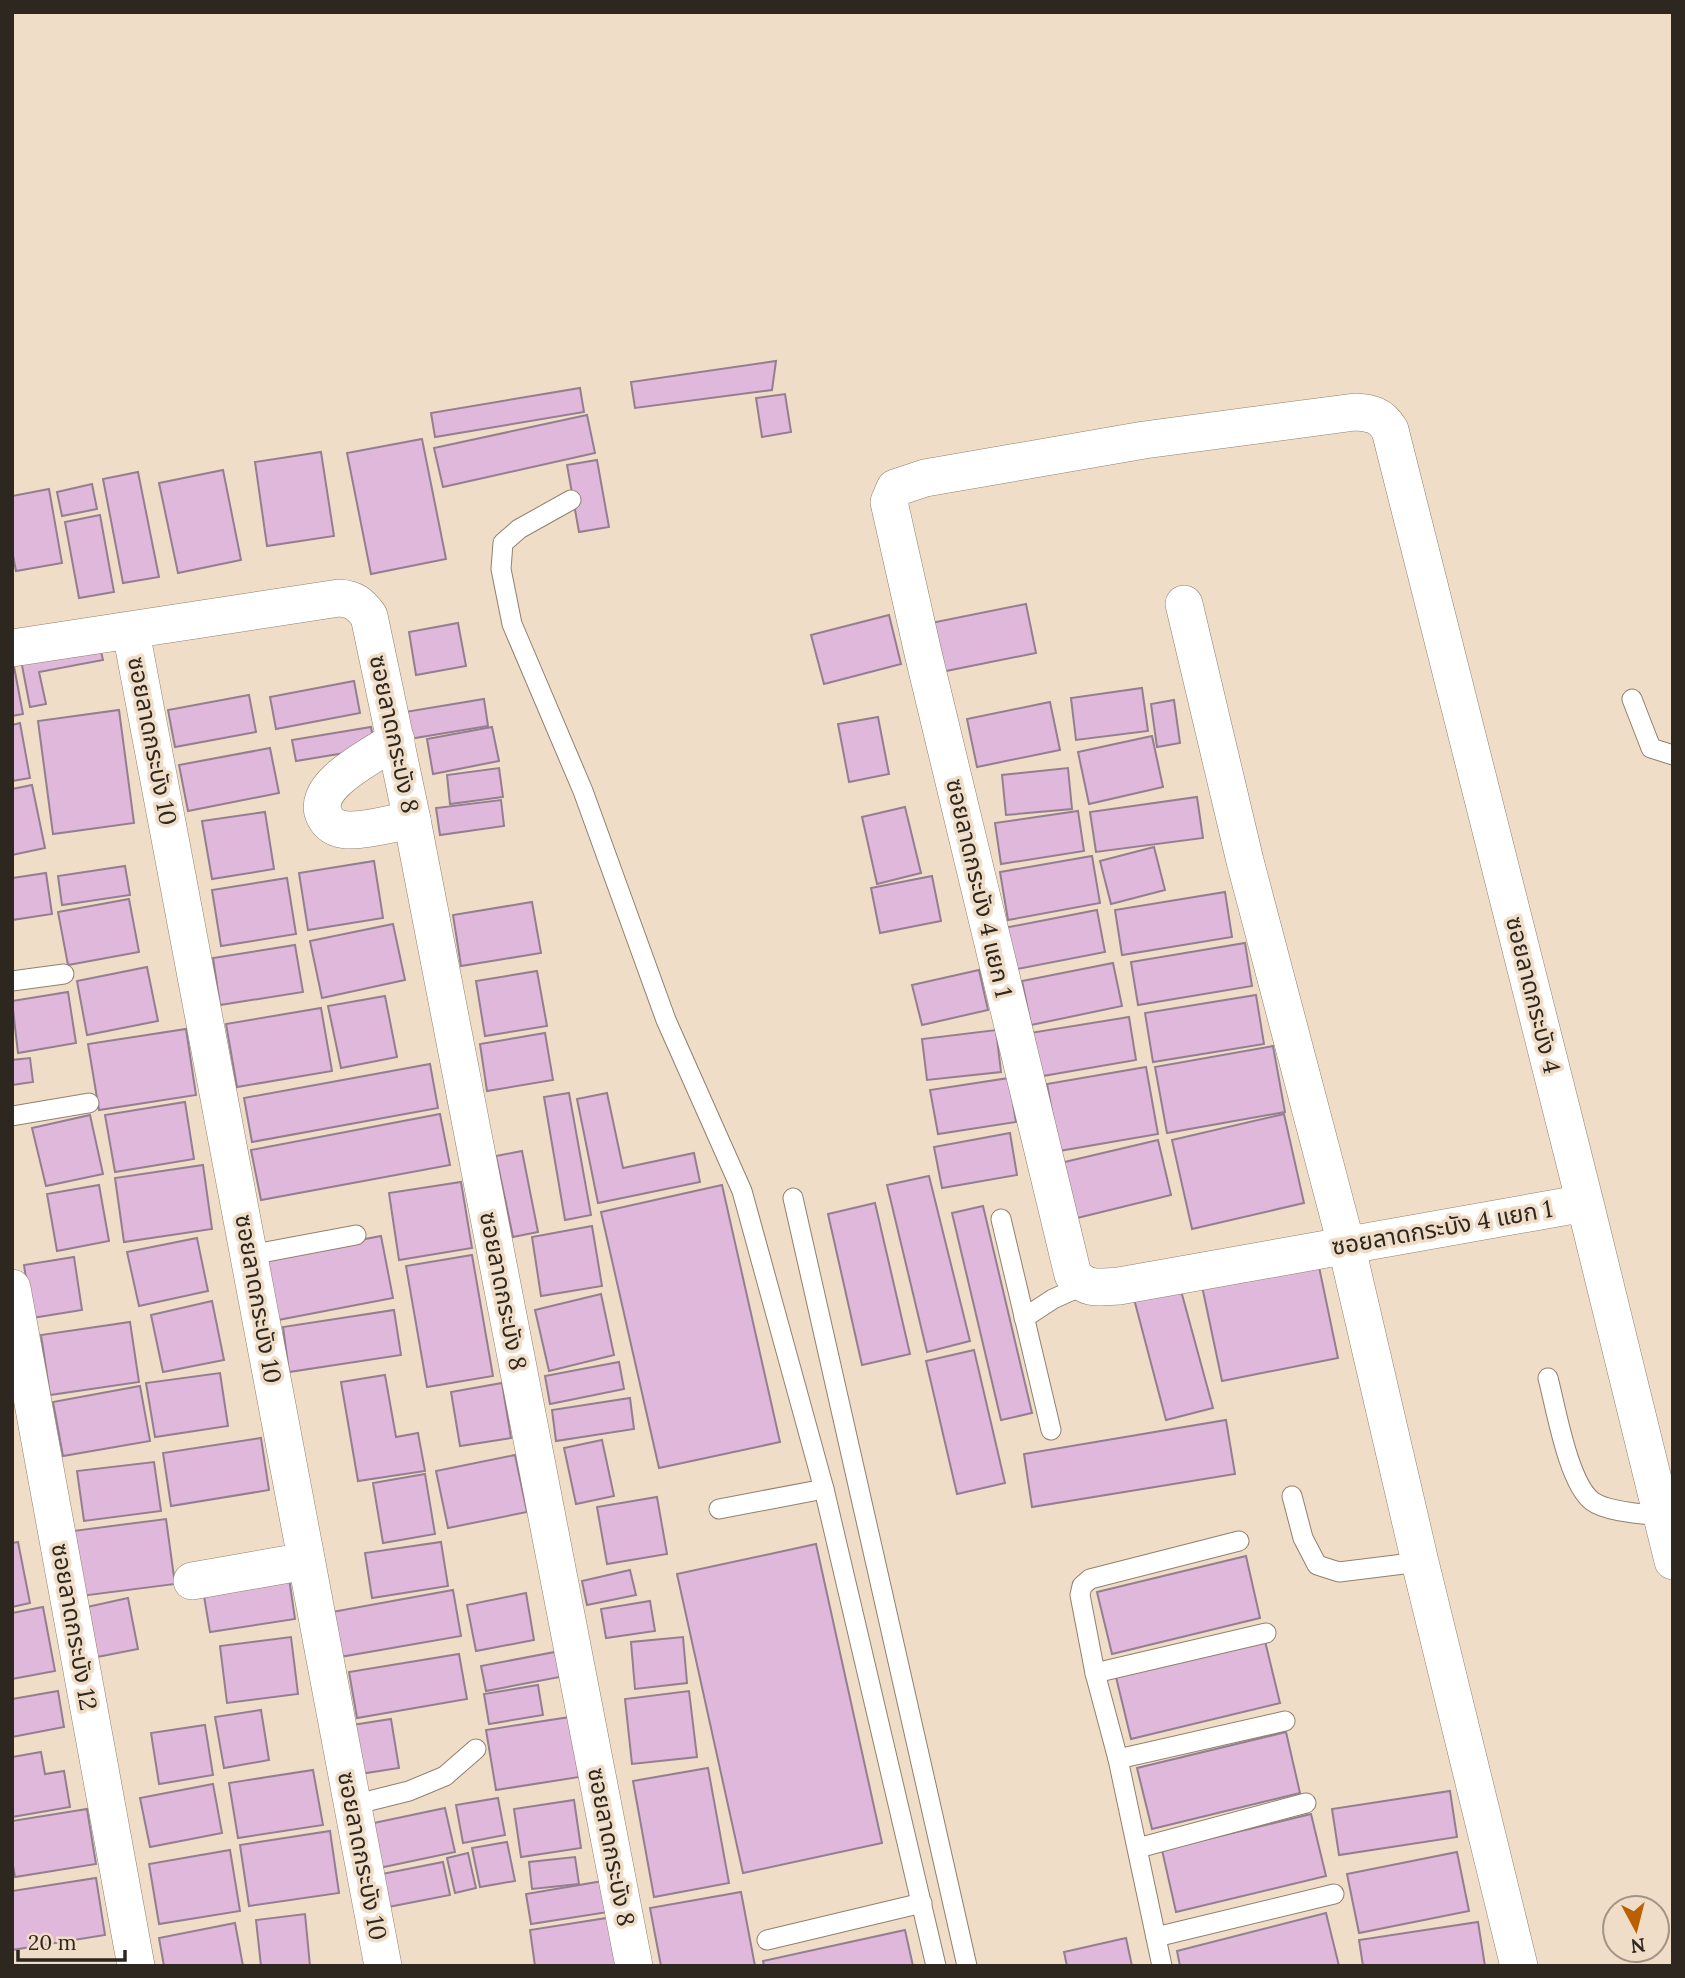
<svg xmlns="http://www.w3.org/2000/svg" width="1685" height="1978" font-family="Lora,'Noto Sans Thai',serif">
<rect width="100%" height="100%" fill="#efddc8"/>
<!-- building -->
<g fill="#e0b8db" stroke="#937f90" stroke-width="2">
<path d="M776,361l-4,29 -137,18 -4,-26z"/>
<path d="M580,388l4,24 -149,25 -4,-24z"/>
<path d="M785,394l6,38 -29,5 -6,-39z"/>
<path d="M587,415l8,38 -152,34 -9,-39z"/>
<path d="M422,439l24,120 -75,15 -24,-121z"/>
<path d="M321,452l13,84 -67,10 -12,-84z"/>
<path d="M597,460l12,67 -30,5 -12,-67z"/>
<path d="M223,470l18,90 -63,13 -19,-90z"/>
<path d="M138,472l21,105 -36,6 -20,-104z"/>
<path d="M92,484l5,25 -35,7 -5,-24z"/>
<path d="M49,489l13,74 -46,8 -4,-20v-55z"/>
<path d="M100,515l14,77 -35,6 -14,-76z"/>
<path d="M1026,604l10,49 -95,19 -10,-49z"/>
<path d="M889,615l12,49 -77,20 -13,-49z"/>
<path d="M458,623l8,43 -50,9 -7,-43z"/>
<path d="M98,639l5,21 -64,12 7,32 -16,3 -10,-52z"/>
<path d="M12,656l11,58 -11,2z"/>
<path d="M354,681l6,32 -84,16 -6,-32z"/>
<path d="M1142,688l6,43 -72,9 -5,-42z"/>
<path d="M249,695l7,37 -81,15 -7,-37z"/>
<path d="M484,699l4,27 -79,13 -4,-27z"/>
<path d="M1174,700l6,43 -23,4 -6,-43z"/>
<path d="M1050,702l10,48 -83,17 -10,-48z"/>
<path d="M119,710l15,113 -81,11 -15,-113z"/>
<path d="M878,717l11,57 -40,8 -11,-58z"/>
<path d="M20,723l10,55 -18,3v-56z"/>
<path d="M371,727l4,21 -79,13 -4,-21z"/>
<path d="M492,727l7,34 -66,13 -6,-35z"/>
<path d="M1152,736l11,51 -74,17 -11,-52z"/>
<path d="M270,748l9,45 -91,18 -9,-46z"/>
<path d="M499,768l4,29 -53,7 -3,-29z"/>
<path d="M1068,768l4,41 -66,6 -4,-40z"/>
<path d="M32,785l13,63 -33,7v-66z"/>
<path d="M1197,797l6,41 -107,14 -6,-40z"/>
<path d="M501,800l3,26 -64,9 -4,-27z"/>
<path d="M905,807l16,66 -44,11 -15,-67z"/>
<path d="M1078,811l6,40 -83,13 -6,-41z"/>
<path d="M265,812l9,57 -62,10 -10,-58z"/>
<path d="M1154,847l11,43 -54,14 -11,-43z"/>
<path d="M1092,856l8,47 -92,17 -8,-48z"/>
<path d="M374,861l9,57 -75,12 -9,-57z"/>
<path d="M125,866l5,29 -68,10 -4,-29z"/>
<path d="M46,873l6,41 -40,6v-42z"/>
<path d="M932,876l9,45 -61,12 -9,-45z"/>
<path d="M287,878l9,56 -75,12 -9,-56z"/>
<path d="M1225,892l7,45 -110,18 -7,-45z"/>
<path d="M129,899l10,53 -71,13 -10,-53z"/>
<path d="M532,902l9,51 -80,13 -8,-51z"/>
<path d="M1097,910l8,42 -93,18 -8,-42z"/>
<path d="M393,924l12,56 -83,18 -12,-57z"/>
<path d="M1245,943l7,43 -114,19 -7,-43z"/>
<path d="M295,945l8,47 -83,13 -7,-47z"/>
<path d="M1113,963l9,43 -91,19 -9,-44z"/>
<path d="M147,967l11,54 -71,14 -10,-54z"/>
<path d="M979,970l9,40 -66,15 -10,-40z"/>
<path d="M537,971l10,55 -62,10 -9,-55z"/>
<path d="M68,992l8,51 -58,10 -6,-52z"/>
<path d="M1256,995l8,49 -111,18 -8,-49z"/>
<path d="M385,996l12,61 -56,11 -13,-62z"/>
<path d="M321,1008l11,63 -95,16 -11,-63z"/>
<path d="M1129,1017l7,43 -99,17 -7,-44z"/>
<path d="M186,1029l10,66 -97,15 -11,-66z"/>
<path d="M996,1030l5,42 -74,8 -5,-41z"/>
<path d="M545,1033l8,47 -66,11 -7,-47z"/>
<path d="M1273,1046l12,66 -118,21 -12,-66z"/>
<path d="M30,1058l3,24 -21,3v-25z"/>
<path d="M430,1064l8,44 -186,34 -8,-44z"/>
<path d="M1146,1067l12,67 -99,17 -12,-67z"/>
<path d="M1009,1078l7,44 -78,12 -8,-44z"/>
<path d="M569,1093l22,122 -26,5 -21,-123z"/>
<path d="M607,1093l16,75 71,-15 6,29 -102,21 -21,-104z"/>
<path d="M185,1102l9,57 -79,13 -10,-57z"/>
<path d="M440,1114l10,51 -189,35 -10,-50z"/>
<path d="M1284,1114l20,89 -112,26 -20,-89z"/>
<path d="M90,1115l13,59 -57,12 -14,-58z"/>
<path d="M1010,1133l7,42 -75,13 -8,-41z"/>
<path d="M1158,1140l13,55 -102,25 -13,-56z"/>
<path d="M522,1151l16,81 -25,5 -17,-81z"/>
<path d="M203,1165l9,64 -88,13 -9,-64z"/>
<path d="M929,1176l41,165 -43,11 -40,-167z"/>
<path d="M461,1182l11,66 -73,12 -10,-67z"/>
<path d="M99,1185l10,56 -52,10 -10,-57z"/>
<path d="M722,1185l58,257 -121,26 -58,-256z"/>
<path d="M875,1203l35,151 -48,11 -34,-151z"/>
<path d="M983,1206l49,207 -31,7 -49,-207z"/>
<path d="M592,1226l10,60 -61,10 -9,-59z"/>
<path d="M381,1236l12,62 -115,22 -12,-62z"/>
<path d="M197,1238l11,53 -69,15 -12,-54z"/>
<path d="M472,1255l21,121 -66,11 -21,-121z"/>
<path d="M74,1257l8,53 -50,8 -8,-53z"/>
<path d="M1318,1262l20,96 -116,23 -20,-95z"/>
<path d="M1180,1287l33,121 -47,12 -32,-121z"/>
<path d="M601,1294l13,61 -65,16 -14,-61z"/>
<path d="M212,1301l12,59 -61,12 -12,-57z"/>
<path d="M394,1310l7,45 -112,17 -6,-45z"/>
<path d="M130,1322l9,60 -89,13 -9,-60z"/>
<path d="M974,1350l31,133 -48,11 -31,-133z"/>
<path d="M619,1362l5,27 -74,15 -5,-28z"/>
<path d="M220,1373l8,53 -73,11 -9,-54z"/>
<path d="M385,1375l11,62 22,-4 7,38 -67,10 -17,-99z"/>
<path d="M502,1383l9,55 -51,8 -9,-54z"/>
<path d="M140,1386l10,55 -87,15 -10,-54z"/>
<path d="M630,1398l4,31 -78,12 -4,-31z"/>
<path d="M1226,1420l9,54 -203,33 -8,-53z"/>
<path d="M261,1438l8,52 -98,16 -8,-53z"/>
<path d="M602,1440l12,56 -38,8 -12,-56z"/>
<path d="M515,1455l12,57 -79,16 -12,-57z"/>
<path d="M154,1462l7,49 -77,10 -7,-50z"/>
<path d="M425,1474l10,60 -52,9 -10,-60z"/>
<path d="M657,1497l10,57 -60,10 -10,-57z"/>
<path d="M166,1519l9,65 -94,12 -8,-65z"/>
<path d="M18,1542l12,61 -18,4v-64z"/>
<path d="M441,1542l7,44 -76,12 -7,-45z"/>
<path d="M816,1544l66,299 -139,30 -66,-299z"/>
<path d="M1246,1556l14,62 -148,36 -15,-62z"/>
<path d="M630,1570l6,25 -49,10 -5,-24z"/>
<path d="M288,1571l7,48 -85,13 -8,-48z"/>
<path d="M453,1590l8,46 -121,21 -8,-45z"/>
<path d="M526,1593l8,47 -58,11 -9,-46z"/>
<path d="M128,1598l10,51 -41,8 -10,-50z"/>
<path d="M650,1601l5,30 -49,7 -5,-29z"/>
<path d="M43,1607l12,64 -43,8v-66z"/>
<path d="M291,1637l7,57 -71,9 -7,-57z"/>
<path d="M683,1637l4,46 -52,6 -4,-47z"/>
<path d="M1265,1641l15,62 -149,36 -15,-62z"/>
<path d="M560,1651l5,25 -79,15 -5,-25z"/>
<path d="M459,1654l8,45 -110,19 -8,-46z"/>
<path d="M538,1685l5,30 -54,9 -5,-30z"/>
<path d="M58,1691l6,36 -52,10v-38z"/>
<path d="M689,1691l8,66 -65,7 -7,-65z"/>
<path d="M261,1710l8,50 -45,8 -9,-51z"/>
<path d="M570,1717l9,60 -83,13 -10,-60z"/>
<path d="M391,1719l8,49 -39,6 -8,-49z"/>
<path d="M205,1725l8,50 -54,9 -8,-51z"/>
<path d="M1286,1732l14,61 -148,36 -15,-61z"/>
<path d="M41,1752l4,22 19,-3 6,36 -58,10v-60z"/>
<path d="M708,1768l21,115 -75,14 -21,-116z"/>
<path d="M313,1770l10,55 -85,13 -9,-55z"/>
<path d="M213,1784l9,49 -72,14 -10,-49z"/>
<path d="M1450,1791l7,46 -118,18 -7,-46z"/>
<path d="M498,1798l7,37 -42,8 -7,-38z"/>
<path d="M574,1800l7,48 -60,9 -7,-48z"/>
<path d="M445,1808l10,44 -76,16 -10,-44z"/>
<path d="M87,1809l9,55 -81,13 -3,-17v-39z"/>
<path d="M1311,1814l15,62 -150,36 -14,-62z"/>
<path d="M330,1831l9,62 -90,13 -9,-61z"/>
<path d="M507,1842l8,39 -35,6 -8,-39z"/>
<path d="M230,1850l10,61 -81,13 -10,-60z"/>
<path d="M1457,1852l12,59 -110,22 -12,-59z"/>
<path d="M468,1853l8,35 -21,5 -8,-35z"/>
<path d="M575,1857l4,27 -47,5 -3,-27z"/>
<path d="M443,1862l7,33 -67,13 -6,-33z"/>
<path d="M96,1878l9,57 -93,15v-59z"/>
<path d="M603,1881l5,31 -77,12 -5,-30z"/>
<path d="M741,1892l14,74h-94l-11,-58z"/>
<path d="M1326,1913l13,53h-159l-3,-15z"/>
<path d="M305,1914l5,52h-49l-5,-46z"/>
<path d="M613,1917l7,49h-85l-5,-36z"/>
<path d="M1478,1922l7,44h-122l-4,-26z"/>
<path d="M235,1923l8,43h-79l-5,-28z"/>
<path d="M905,1930l8,36h-149l-1,-5z"/>
<path d="M1126,1938l6,28h-65l-3,-14z"/>
</g>
<g fill="none" stroke-linecap="round" stroke-linejoin="round">
<defs>
<g id="service">
<path d="M571,500l-52,29 -16,14 -2,26 11,55 71,167 83,229 76,171 82,298 112,477"/>
<path d="M1632,699l19,49 22,7"/>
<path d="M12,981l52,-7"/>
<path d="M12,1116l77,-13"/>
<path d="M793,1198l174,768"/>
<path d="M1001,1219l50,211"/>
<path d="M250,1255l106,-20"/>
<path d="M1024,1318l29,-19 31,-14"/>
<path d="M1548,1378c8,30 20,104 44,123 14,11 52,13 70,15"/>
<path d="M1292,1496l11,42 14,27 22,7 81,-10"/>
<path d="M719,1509l105,-20"/>
<path d="M1095,1673l171,-40"/>
<path d="M1118,1759l167,-38"/>
<path d="M353,1805l56,-14 36,-15 31,-27"/>
<path d="M1138,1848l168,-45"/>
<path d="M1156,1937l178,-43"/>
<path d="M767,1940l155,-37"/>
<path d="M1162,1966l-44,-207 -23,-86 -15,-78 2,-9 8,-7 149,-38"/>
</g>
<g id="minor">
<path d="M1184,604l61,257 101,383 74,318 99,404"/>
<path d="M131,632l252,1334"/>
<path d="M12,648l327,-50c15,1 21,6 30,18l43,204 222,1146"/>
<path d="M396,740c-22,15 -88,46 -71,77 5,9 12,12 22,13 21,1 44,-7 65,-10"/>
<path d="M1585,1203l-466,83c-21,1 -30,5 -46,-11l-150,-622 -34,-151 6,-14 30,-10 219,-38 211,-28c17,1 26,3 35,18l195,773 88,358"/>
<path d="M12,1288l124,678"/>
<path d="M192,1581l114,-20"/>
</g>
</defs>
<!-- service casing -->
<use href="#service" stroke="#91806d" stroke-width="21"/>
<!-- minor casing -->
<use href="#minor" stroke="#91806d" stroke-width="38"/>
<!-- service -->
<use href="#service" stroke="#fff" stroke-width="19"/>
<!-- minor -->
<use href="#minor" stroke="#fff" stroke-width="37"/>
</g>
<g text-anchor="middle" stroke-width="7" stroke-linejoin="round" paint-order="stroke">
<!-- street labels -->
<g font-size="24" fill="#2d271f" stroke="#efddc8">
<text transform="translate(394 734) rotate(78)" y="8">ซอยลาดกระบัง 8</text>
<text transform="translate(152 741) rotate(79)" y="8">ซอยลาดกระบัง 10</text>
<text transform="translate(979 888) rotate(77)" y="8">ซอยลาดกระบัง 4 แยก 1</text>
<text transform="translate(1533 995) rotate(76)" y="8">ซอยลาดกระบัง 4</text>
<text transform="translate(1442 1228) rotate(-10)" y="8">ซอยลาดกระบัง 4 แยก 1</text>
<text transform="translate(503 1291) rotate(79)" y="8">ซอยลาดกระบัง 8</text>
<text transform="translate(258 1299) rotate(80)" y="8">ซอยลาดกระบัง 10</text>
<text transform="translate(74 1627) rotate(80)" y="8">ซอยลาดกระบัง 12</text>
<text transform="translate(611 1847) rotate(79)" y="8">ซอยลาดกระบัง 8</text>
<text transform="translate(362 1856) rotate(79)" y="8">ซอยลาดกระบัง 10</text>
</g>
</g>
<!-- border -->
<rect width="1685" height="1978" fill="none" stroke="#2d271f" stroke-width="28"/>
<!-- north arrow -->
<g transform="translate(1636 1929) rotate(173)"><circle r="33" fill="#efddc8" stroke="#a19484" stroke-width="2"/>
<path d="M0-5L12 26L0 18L-12 26Z" fill="#ba6000"/>
<text y="-10" font-size="19" font-weight="bold" text-anchor="middle" fill="#2d271f">N</text>
</g>
<!-- scale -->
<path d="M18 1950v10h107v-10" fill="none" stroke="#2d271f" stroke-width="3.5"/>
<text x="28" y="1950" font-size="21" fill="#2d271f" stroke="#efddc8" stroke-width="5" paint-order="stroke">20 m</text>
</svg>
